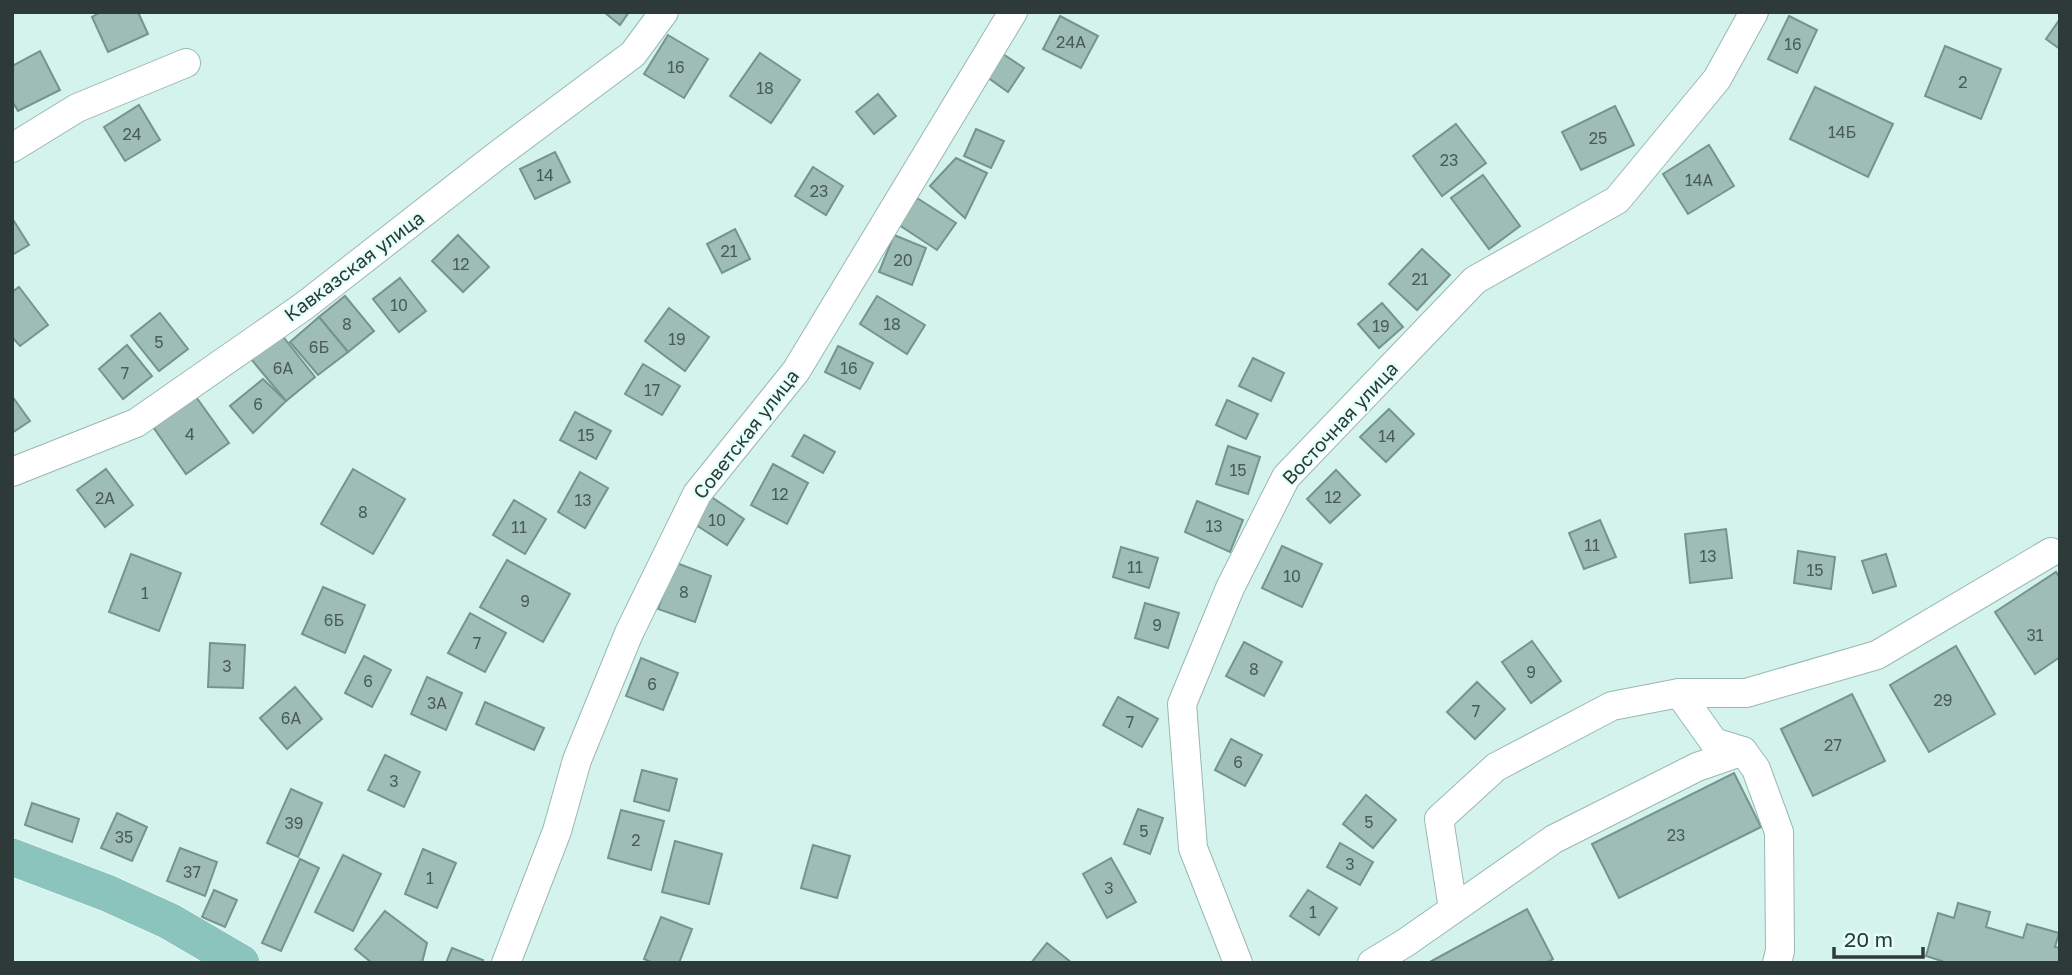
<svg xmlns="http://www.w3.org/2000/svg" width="2072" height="975" font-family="'Golos Text',sans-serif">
<rect width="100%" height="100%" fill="#d3f3ec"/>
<!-- building -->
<g fill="#9ebdb7" stroke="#76948e" stroke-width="2">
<path d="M101,12h37l10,22 -40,18 -16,-35z"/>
<path d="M604,12h25l-9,13z"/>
<path d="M1060,16l38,20 -17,32 -38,-19z"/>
<path d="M1789,16l28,14 -20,43 -29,-14z"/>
<path d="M2060,19v30l-14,-10z"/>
<path d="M668,35l40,24 -24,39 -40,-24z"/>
<path d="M1945,46l56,23 -20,50 -56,-23z"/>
<path d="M40,51l20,39 -42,21 -6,-10v-35z"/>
<path d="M760,53l40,27 -29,43 -41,-27z"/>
<path d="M1003,54l21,14 -16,24 -21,-15z"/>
<path d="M1815,87l78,37 -25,53 -78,-38z"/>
<path d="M878,94l18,22 -22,18 -18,-22z"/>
<path d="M139,105l21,35 -35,21 -21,-34z"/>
<path d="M1615,106l19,39 -53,25 -19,-38z"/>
<path d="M1456,124l30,39 -44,33 -29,-40z"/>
<path d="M976,129l28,12 -13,27 -27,-12z"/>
<path d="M1709,145l25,41 -46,28 -25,-40z"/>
<path d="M555,152l15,30 -35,17 -15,-30z"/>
<path d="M956,158l31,15 -22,45 -35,-32z"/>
<path d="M813,167l30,19 -17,29 -31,-19z"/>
<path d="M1483,175l37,51 -31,23 -38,-51z"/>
<path d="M917,198l39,25 -19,27 -38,-25z"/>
<path d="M12,218l17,27 -17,10z"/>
<path d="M735,229l15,30 -28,14 -15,-29z"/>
<path d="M458,235l31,32 -26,25 -31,-31z"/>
<path d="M894,235l32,13 -14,37 -33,-13z"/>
<path d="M1422,249l28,26 -33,35 -28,-26z"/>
<path d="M400,278l26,33 -27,21 -26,-33z"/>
<path d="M19,287l29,38 -28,21 -8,-9v-45z"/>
<path d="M345,296l29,35 -26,21 -29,-35z"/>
<path d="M877,296l48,29 -18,29 -47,-30z"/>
<path d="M1382,303l21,24 -24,21 -21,-24z"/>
<path d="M669,308l40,29 -24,34 -40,-30z"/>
<path d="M160,313l28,36 -29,22 -28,-35z"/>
<path d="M319,317l29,35 -30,23 -28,-33z"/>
<path d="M281,334l34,43 -29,24 -35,-42z"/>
<path d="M127,345l25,31 -29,23 -24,-30z"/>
<path d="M838,346l35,17 -13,26 -35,-17z"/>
<path d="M1253,358l31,15 -13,28 -32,-15z"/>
<path d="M643,364l37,22 -18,29 -37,-21z"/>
<path d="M263,379l23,22 -33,32 -23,-27z"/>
<path d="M194,394l35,49 -43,31 -35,-50z"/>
<path d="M12,396l18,25 -18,12z"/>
<path d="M1227,400l31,14 -12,25 -30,-14z"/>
<path d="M1389,409l25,25 -28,28 -26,-25z"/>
<path d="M575,412l36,19 -15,28 -36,-19z"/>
<path d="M804,435l31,17 -12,21 -31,-17z"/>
<path d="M1228,446l32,11 -12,37 -32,-10z"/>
<path d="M773,464l35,19 -21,41 -36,-19z"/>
<path d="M106,469l27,36 -28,22 -28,-37z"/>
<path d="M353,469l52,30 -32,55 -52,-30z"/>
<path d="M1336,470l24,25 -30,28 -23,-24z"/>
<path d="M580,472l28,16 -23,40 -27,-16z"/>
<path d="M707,494l37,25 -17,26 -37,-24z"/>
<path d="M514,500l32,19 -21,35 -32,-19z"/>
<path d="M1197,501l46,19 -13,32 -45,-20z"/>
<path d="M1600,520l16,37 -32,12 -15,-36z"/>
<path d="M1726,529l6,49 -42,5 -5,-49z"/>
<path d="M1282,546l40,18 -20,43 -40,-19z"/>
<path d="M1121,547l37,11 -9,30 -36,-11z"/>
<path d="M1798,551l37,6 -4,32 -37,-6z"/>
<path d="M131,554l50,19 -22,58 -50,-19z"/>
<path d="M1886,554l10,32 -23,7 -11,-32z"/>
<path d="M507,560l63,34 -27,48 -63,-35z"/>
<path d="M674,562l37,14 -16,46 -37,-13z"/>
<path d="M2056,572l4,6v79l-25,17 -40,-62z"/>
<path d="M323,587l42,18 -20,48 -43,-19z"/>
<path d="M1145,603l34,10 -11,35 -33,-10z"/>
<path d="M470,613l36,20 -21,39 -37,-19z"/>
<path d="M1532,641l29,40 -30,22 -29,-41z"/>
<path d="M1244,642l38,20 -18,34 -38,-20z"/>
<path d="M210,643l35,2 -2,43 -35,-1z"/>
<path d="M1956,646l39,68 -66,38 -39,-67z"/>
<path d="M364,656l27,14 -19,37 -27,-14z"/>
<path d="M641,658l37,15 -15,37 -37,-14z"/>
<path d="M427,677l35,16 -16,37 -35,-16z"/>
<path d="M1477,682l28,27 -30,30 -28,-27z"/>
<path d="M295,687l27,32 -35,30 -27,-31z"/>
<path d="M1852,694l33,67 -72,35 -32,-67z"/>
<path d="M1118,697l40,22 -16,28 -39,-22z"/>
<path d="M485,702l59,26 -10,22 -58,-26z"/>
<path d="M1231,739l31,16 -17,31 -30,-16z"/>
<path d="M385,755l35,17 -16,35 -36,-17z"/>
<path d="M642,770l35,9 -8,32 -35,-10z"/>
<path d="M1734,773l27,54 -142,71 -27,-54z"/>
<path d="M291,789l31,14 -24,54 -31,-14z"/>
<path d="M1366,795l30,25 -23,28 -30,-24z"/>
<path d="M32,803l47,16 -7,23 -47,-17z"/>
<path d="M1138,809l25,9 -13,36 -26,-10z"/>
<path d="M621,810l43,11 -13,49 -43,-12z"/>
<path d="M117,813l30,14 -15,34 -31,-13z"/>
<path d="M675,841l47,13 -13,50 -47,-12z"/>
<path d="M1340,843l33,19 -13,23 -33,-18z"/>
<path d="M813,845l37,11 -13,42 -36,-10z"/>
<path d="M180,848l37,14 -12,34 -38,-15z"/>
<path d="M423,849l33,14 -19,45 -32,-14z"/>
<path d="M343,855l38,19 -28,57 -38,-19z"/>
<path d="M1111,858l25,44 -29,16 -24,-44z"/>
<path d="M300,859l19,9 -38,83 -19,-8z"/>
<path d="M214,890l23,10 -12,27 -23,-10z"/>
<path d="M1308,890l29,18 -18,27 -29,-19z"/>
<path d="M1958,903l32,9 -4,15 37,11 4,-14 32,9 -4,14 5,1v15h-119l1,-2 -16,-5 12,-43 16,5z"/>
<path d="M1527,909l26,50 -7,4h-118z"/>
<path d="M385,911l42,32 -5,20h-50l-17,-14z"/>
<path d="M661,917l31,12 -13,34h-26l-9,-4z"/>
<path d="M1047,943l25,20h-41z"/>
<path d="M452,948l31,12 -1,3h-36z"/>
</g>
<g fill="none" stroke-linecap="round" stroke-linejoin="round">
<defs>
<g id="minor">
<path d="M12,148l65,-40 109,-45"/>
<path d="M12,472l124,-49 168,-117 191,-149 138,-103 31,-42"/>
<path d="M1743,751l-29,-9 -35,-49h67l131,-38 174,-103"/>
<path d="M1453,909l-14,-90 57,-52 116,-61 67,-13"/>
<path d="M506,963l51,-132 20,-71 52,-127 68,-139 99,-123 217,-359"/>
<path d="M1238,963l-45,-115 -11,-144 48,-116 56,-111 189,-197 142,-80 100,-121 37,-67"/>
<path d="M1372,963l33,-20 149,-104 143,-72 46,-16 13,18 23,63 1,119 -3,12"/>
</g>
<path id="major" d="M12,857l95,36 62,28 72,42"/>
</defs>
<!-- minor casing -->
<use href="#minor" stroke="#99b8b2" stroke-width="30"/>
<!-- major casing -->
<use href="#major" stroke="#fff" stroke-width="38"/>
<!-- minor -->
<use href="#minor" stroke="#fff" stroke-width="28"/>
<!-- major -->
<use href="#major" stroke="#8ac4bc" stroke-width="37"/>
</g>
<g text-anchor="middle" stroke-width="5" stroke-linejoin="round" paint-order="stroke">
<!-- number labels -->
<g font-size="16" fill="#4a5b58">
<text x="1071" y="48">24А</text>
<text x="1793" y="50">16</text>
<text x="676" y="73">16</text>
<text x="1963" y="88">2</text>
<text x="765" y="94">18</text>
<text x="1842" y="138">14Б</text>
<text x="132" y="140">24</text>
<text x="1598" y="144">25</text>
<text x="1449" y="166">23</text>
<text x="545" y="181">14</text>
<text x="1699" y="186">14А</text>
<text x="819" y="197">23</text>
<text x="729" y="257">21</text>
<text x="903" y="266">20</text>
<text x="461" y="270">12</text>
<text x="1420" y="285">21</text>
<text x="399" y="311">10</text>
<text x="347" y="330">8</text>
<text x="892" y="330">18</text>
<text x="1381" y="332">19</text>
<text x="677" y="345">19</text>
<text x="159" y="348">5</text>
<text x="319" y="353">6Б</text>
<text x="283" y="374">6А</text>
<text x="849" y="374">16</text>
<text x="125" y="379">7</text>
<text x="652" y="396">17</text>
<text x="258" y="410">6</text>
<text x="190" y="440">4</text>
<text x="586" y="441">15</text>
<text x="1387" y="442">14</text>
<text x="1238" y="476">15</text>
<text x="780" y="500">12</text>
<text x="1333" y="503">12</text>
<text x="105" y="504">2А</text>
<text x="583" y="506">13</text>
<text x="363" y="518">8</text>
<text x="717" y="526">10</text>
<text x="1214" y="532">13</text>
<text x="519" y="533">11</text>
<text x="1592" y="551">11</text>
<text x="1708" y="562">13</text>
<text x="1135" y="573">11</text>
<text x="1815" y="576">15</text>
<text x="1292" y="582">10</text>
<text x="684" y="598">8</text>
<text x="145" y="599">1</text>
<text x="525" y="607">9</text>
<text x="334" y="626">6Б</text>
<text x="1157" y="631">9</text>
<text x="2035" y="641">31</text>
<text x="477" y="649">7</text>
<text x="227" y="672">3</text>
<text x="1254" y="675">8</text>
<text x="1531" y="678">9</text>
<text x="368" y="687">6</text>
<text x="652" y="690">6</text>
<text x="1943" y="706">29</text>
<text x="437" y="709">3А</text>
<text x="1476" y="717">7</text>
<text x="291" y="724">6А</text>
<text x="1130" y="728">7</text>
<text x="1833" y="751">27</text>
<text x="1238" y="768">6</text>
<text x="394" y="787">3</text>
<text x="1369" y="828">5</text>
<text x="294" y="829">39</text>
<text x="1144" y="837">5</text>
<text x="1676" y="841">23</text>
<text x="124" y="843">35</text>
<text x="636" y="846">2</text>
<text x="1350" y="870">3</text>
<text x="192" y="878">37</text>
<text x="430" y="884">1</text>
<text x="1109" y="894">3</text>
<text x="1313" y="918">1</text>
</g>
<!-- street labels -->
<g font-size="19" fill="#2e3a38" stroke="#e5fff9">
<text transform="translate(354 266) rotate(-37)" y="7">Кавказская улица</text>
<text transform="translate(1340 423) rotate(-47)" y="7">Восточная улица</text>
<text transform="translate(746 434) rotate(-52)" y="7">Советская улица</text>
</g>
</g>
<!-- border -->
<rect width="2072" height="975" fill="none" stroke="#2e3a38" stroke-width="28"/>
<!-- scale -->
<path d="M1834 947v10h89v-10" fill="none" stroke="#2e3a38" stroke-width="3.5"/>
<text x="1844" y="947" font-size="21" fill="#2e3a38" stroke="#e5fff9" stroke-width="5" paint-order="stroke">20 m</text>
</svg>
